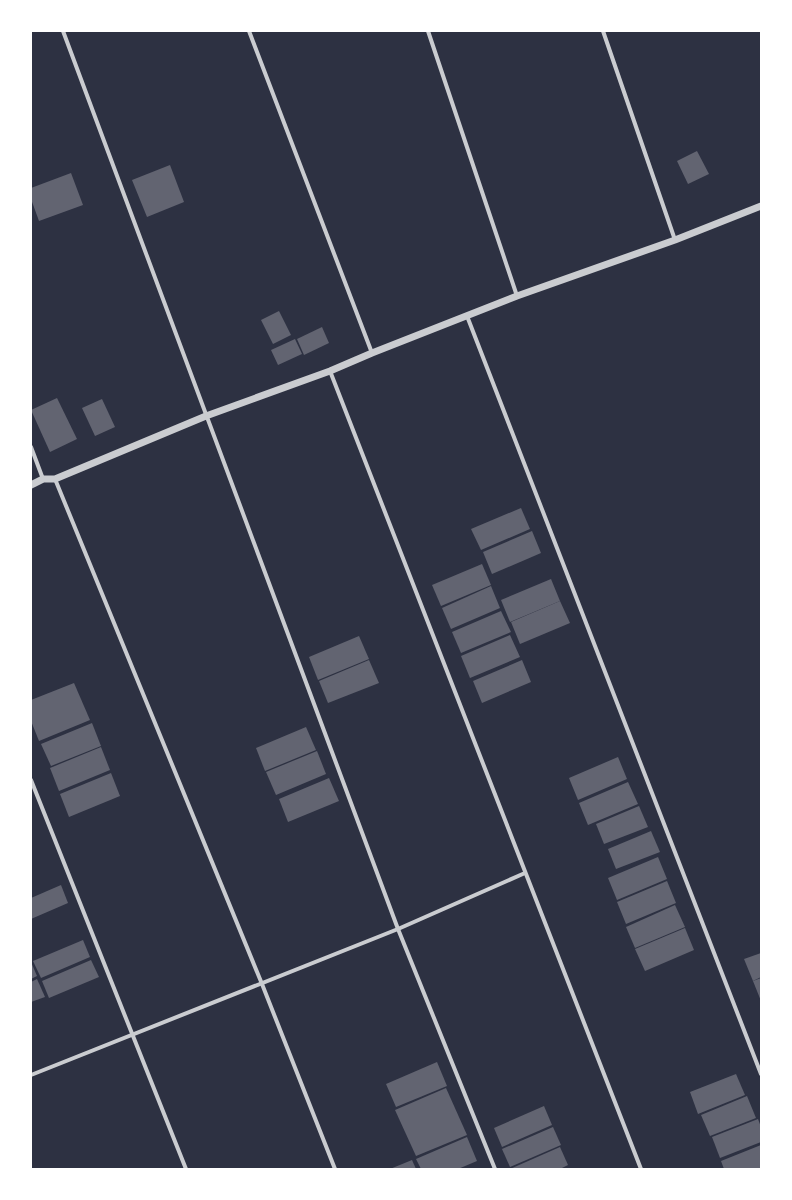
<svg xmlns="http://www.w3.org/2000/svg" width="792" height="1200" font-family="'DM Sans',sans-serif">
<rect width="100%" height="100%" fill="#2d3142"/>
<!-- building -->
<g fill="#626471">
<path d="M697,151l12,23 -21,10 -11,-23z"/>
<path d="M170,165l14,37 -37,15 -15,-37z"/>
<path d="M71,173l12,32 -44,16 -8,-22v-11z"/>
<path d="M279,311l12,24 -18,9 -12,-24z"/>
<path d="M322,327l7,16 -25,12 -7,-16z"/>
<path d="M295,339l7,15 -24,11 -7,-15z"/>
<path d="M57,398l20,41 -27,13 -19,-42z"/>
<path d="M102,399l13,28 -20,9 -13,-28z"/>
<path d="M521,508l9,21 -49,21 -10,-21z"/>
<path d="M532,531l9,22 -49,21 -9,-22z"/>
<path d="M482,564l9,21 -50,21 -9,-21z"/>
<path d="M551,579l9,22 -50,21 -9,-22z"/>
<path d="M491,586l9,22 -49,21 -9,-21z"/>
<path d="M560,601l10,22 -50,21 -9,-22z"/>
<path d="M501,611l10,21 -50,21 -9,-21z"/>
<path d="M510,635l10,22 -50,21 -9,-22z"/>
<path d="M359,636l10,23 -51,21 -9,-23z"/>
<path d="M369,660l10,23 -51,20 -9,-22z"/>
<path d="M522,660l9,22 -49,21 -9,-22z"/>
<path d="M74,683l16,37 -51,21 -8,-20v-21z"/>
<path d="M92,723l9,23 -50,20 -10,-22z"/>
<path d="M306,727l10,23 -51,21 -9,-23z"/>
<path d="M101,747l9,23 -51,21 -9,-23z"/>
<path d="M317,751l9,23 -50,21 -10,-23z"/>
<path d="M618,757l9,22 -49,21 -9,-22z"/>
<path d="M111,773l9,23 -51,21 -9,-23z"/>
<path d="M329,778l10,23 -51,21 -9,-23z"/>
<path d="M628,782l10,22 -50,21 -9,-22z"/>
<path d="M639,806l9,21 -44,17 -8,-20z"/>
<path d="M651,831l9,21 -44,17 -8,-20z"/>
<path d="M658,857l9,22 -50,21 -9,-22z"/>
<path d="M667,881l9,22 -50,21 -9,-22z"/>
<path d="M61,885l7,18 -37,16v-21z"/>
<path d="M675,905l10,22 -50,21 -9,-21z"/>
<path d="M685,928l9,22 -49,21 -10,-22z"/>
<path d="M83,940l7,17 -49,21 -8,-17z"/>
<path d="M761,953v24l-8,4 -9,-22z"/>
<path d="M91,960l8,17 -50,21 -7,-17z"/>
<path d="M31,962l6,14 -6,3z"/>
<path d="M761,978v23l-8,-20z"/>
<path d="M37,979l8,18 -14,5v-20z"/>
<path d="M437,1062l10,24 -51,21 -10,-23z"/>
<path d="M736,1074l9,21 -47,19 -8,-22z"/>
<path d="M446,1088l21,47 -51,21 -21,-46z"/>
<path d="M747,1096l9,22 -46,18 -9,-21z"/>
<path d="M544,1106l8,19 -50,22 -8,-19z"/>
<path d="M758,1119l3,8v15l-41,16 -8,-21z"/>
<path d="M553,1127l8,18 -51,22 -8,-18z"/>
<path d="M467,1137l10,24 -19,8h-37l-5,-10z"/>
<path d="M761,1145v24h-37l-3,-8z"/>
<path d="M560,1147l8,18 -8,4h-50z"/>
<path d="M412,1160l4,9h-26z"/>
</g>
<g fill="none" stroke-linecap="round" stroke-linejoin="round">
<!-- minor -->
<g stroke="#caccd0" stroke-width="4">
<path d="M63,31l335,898 97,240"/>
<path d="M249,31l123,322"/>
<path d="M428,31l89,265"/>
<path d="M603,31l72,209"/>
<path d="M467,316l294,758"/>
<path d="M330,371l311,798"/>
<path d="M31,447l12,32"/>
<path d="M55,479l207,505 73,185"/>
<path d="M31,780l155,389"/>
<path d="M31,1075l367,-146 127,-56"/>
</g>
<!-- tertiary -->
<path stroke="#caccd0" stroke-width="7" d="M31,485l12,-6h12l151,-63 124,-45 42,-18 145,-57 158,-56 86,-34"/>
</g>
<!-- border -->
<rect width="792" height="1200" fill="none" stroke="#ffffff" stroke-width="64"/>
</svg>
